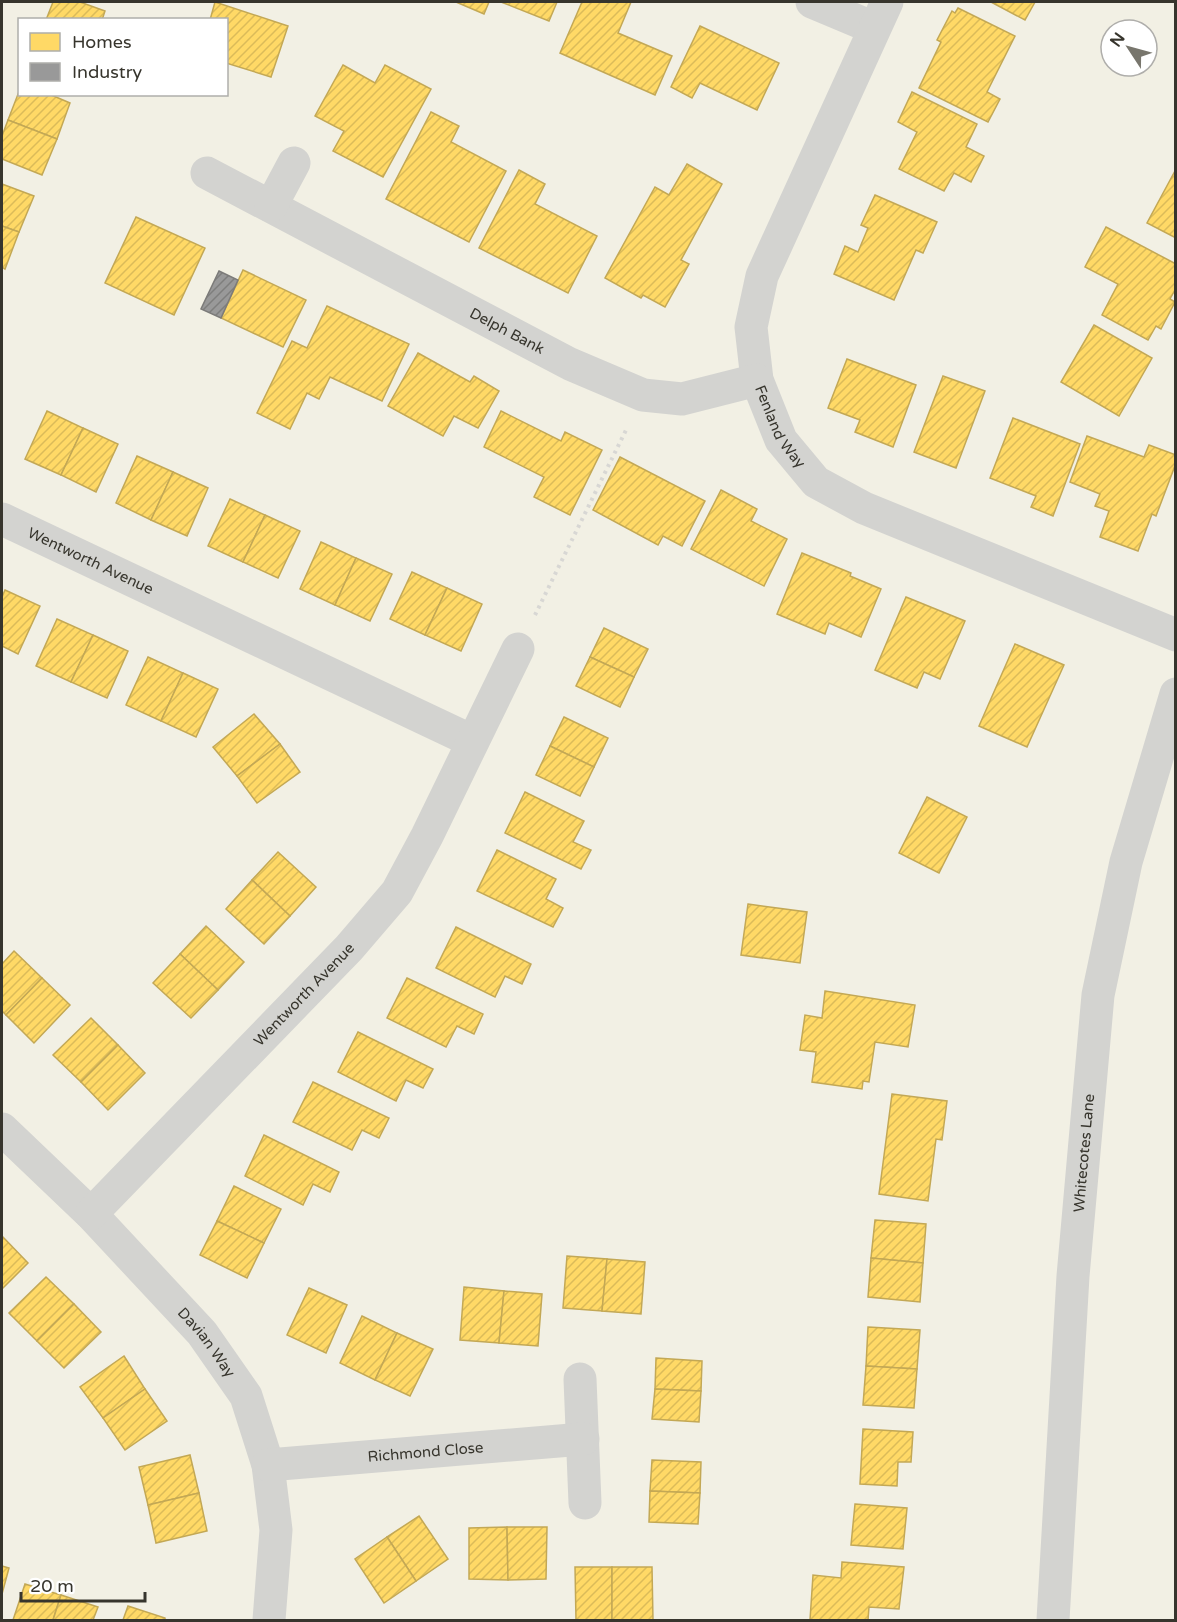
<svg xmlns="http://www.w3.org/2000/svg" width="1177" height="1622" font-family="'Varela Round',sans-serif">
<defs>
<pattern id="homes-hatch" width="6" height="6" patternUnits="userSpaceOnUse" patternTransform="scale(1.5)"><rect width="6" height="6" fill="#ffd966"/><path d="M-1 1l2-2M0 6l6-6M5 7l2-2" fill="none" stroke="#dbbb59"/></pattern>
<pattern id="industry-hatch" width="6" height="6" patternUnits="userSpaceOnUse" patternTransform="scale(1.5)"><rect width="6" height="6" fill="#999"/><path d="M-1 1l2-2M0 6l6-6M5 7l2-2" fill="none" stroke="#7e7e7d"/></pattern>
</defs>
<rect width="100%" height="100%" fill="#f2f0e4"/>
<!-- homes -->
<g fill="url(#homes-hatch)" stroke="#c3a855" stroke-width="1.5">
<path d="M53,2h27l25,9 -3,9h-56z"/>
<path d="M215,2l73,24 -17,51 -45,-14v-43h-16z"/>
<path d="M456,2h33l-5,12z"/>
<path d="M501,2h56l-8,19z"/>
<path d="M582,2h49l-13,31 54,23 -17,39 -95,-42z"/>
<path d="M991,2h44l-10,18z"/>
<path d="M958,8l57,28 -28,56 13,7 -12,23 -69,-34 22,-46 -4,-2 15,-29 3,2z"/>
<path d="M700,26l79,37 -22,47 -57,-27 -8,15 -21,-11z"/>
<path d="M343,65l32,18 10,-18 46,24 -48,88 -50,-26 11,-20 -29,-15z"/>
<path d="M20,89v5h29l21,9 -13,36 -49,-19z"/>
<path d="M912,92l65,32 -11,23 18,9 -13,26 -17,-9 -10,18 -45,-22 18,-37 -19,-10z"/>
<path d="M431,112l28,14 -8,16 55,29 -37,71 -83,-43z"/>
<path d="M8,120l49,19 -15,36 -40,-16v-23z"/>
<path d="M687,164l35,20 -41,76 8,4 -24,43 -22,-12 -2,3 -36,-20 50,-91 14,8z"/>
<path d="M1176,169v69l-29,-15z"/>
<path d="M519,170l26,14 -10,20 62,32 -29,57 -89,-45z"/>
<path d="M2,184l32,12 -15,36 -17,-6z"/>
<path d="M875,195l62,27 -14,31 -7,-3 -22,50 -60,-26 11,-28 13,6 10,-24 -7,-3z"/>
<path d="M136,217l69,31 -31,67 -69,-32z"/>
<path d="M2,226l17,6 -14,37 -3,-2z"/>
<path d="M1106,227l70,37v24l-6,11 5,3 -14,27 -5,-3 -8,14 -46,-25 16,-31 -33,-17z"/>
<path d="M243,270l63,30 -23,47 -62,-29z"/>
<path d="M327,306l82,38 -27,57 -52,-24 -11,22 -12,-6 -17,36 -33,-16 35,-72 15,7z"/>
<path d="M1094,325l58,33 -33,58 -58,-34z"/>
<path d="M418,353l52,29 4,-6 25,15 -21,37 -24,-12 -11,20 -55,-30z"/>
<path d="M847,359l69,26 -23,62 -38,-15 5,-12 -32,-12z"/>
<path d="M943,376l42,15 -29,77 -42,-16z"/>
<path d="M47,411l36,17 -22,47 -36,-16z"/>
<path d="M501,411l60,30 4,-9 37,18 -32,65 -36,-18 10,-20 -60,-30z"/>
<path d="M1013,418l67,26 -27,72 -22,-9 5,-11 -46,-18z"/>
<path d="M83,428l35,16 -22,48 -35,-17z"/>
<path d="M1087,436l57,21 5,-12 27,10v8l-20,53 -4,-2 -14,37 -38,-14 9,-26 -14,-5 5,-12 -30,-12z"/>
<path d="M137,456l36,16 -22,48 -35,-17z"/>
<path d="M620,457l85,44 -23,45 -19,-10 -5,9 -65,-35z"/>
<path d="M173,472l35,16 -21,48 -36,-16z"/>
<path d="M721,490l36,19 -6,12 36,18 -23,47 -73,-37z"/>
<path d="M230,499l35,16 -22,47 -35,-16z"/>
<path d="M265,515l35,16 -22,47 -35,-16z"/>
<path d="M321,542l35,16 -21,47 -35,-16z"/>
<path d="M802,553l49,20 -1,3 31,13 -20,48 -32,-14 -4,11 -48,-20z"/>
<path d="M356,558l36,16 -22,47 -35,-16z"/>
<path d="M412,572l35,16 -22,47 -35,-16z"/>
<path d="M447,588l35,16 -21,47 -36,-16z"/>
<path d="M5,590l35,16 -22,48 -16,-8v-49z"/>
<path d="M906,597l59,24 -25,58 -16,-7 -7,16 -42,-18z"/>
<path d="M57,619l36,16 -22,47 -35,-16z"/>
<path d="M604,628l44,21 -14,28 -44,-20z"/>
<path d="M93,635l35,16 -21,47 -36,-16z"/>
<path d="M1015,644l49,21 -37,82 -48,-21z"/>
<path d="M148,657l35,16 -22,48 -35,-16z"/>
<path d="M590,657l44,20 -14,30 -44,-21z"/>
<path d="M183,673l35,16 -22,48 -35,-16z"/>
<path d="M254,714l26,30 -43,32 -24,-29z"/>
<path d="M564,717l44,21 -14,29 -44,-21z"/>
<path d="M280,744l20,28 -43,31 -20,-27z"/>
<path d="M550,746l44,21 -14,29 -44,-21z"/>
<path d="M525,792l59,29 -11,21 18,8 -10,19 -76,-36z"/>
<path d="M927,797l40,20 -28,56 -40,-20z"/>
<path d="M497,850l59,29 -10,20 17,9 -10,19 -76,-36z"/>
<path d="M278,852l38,35 -26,29 -38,-36z"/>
<path d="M252,880l38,36 -26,28 -38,-35z"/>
<path d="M748,904l59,8 -7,51 -59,-8z"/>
<path d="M206,926l38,36 -26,28 -38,-36z"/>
<path d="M456,927l75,37 -9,20 -17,-8 -10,21 -59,-29z"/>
<path d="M14,951l28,27 -36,37 -4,-4v-47z"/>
<path d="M180,954l38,36 -27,28 -38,-35z"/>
<path d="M42,978l28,27 -36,38 -28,-28z"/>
<path d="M407,978l76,36 -9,20 -17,-8 -11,21 -59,-29z"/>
<path d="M825,991l90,14 -7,42 -33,-5 -6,40 -6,-1 -1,8 -50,-7 4,-30 -16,-2 5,-35 17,3z"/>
<path d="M91,1018l27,27 -37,37 -28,-27z"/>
<path d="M358,1032l75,37 -10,19 -17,-8 -10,21 -58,-29z"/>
<path d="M118,1045l27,28 -37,37 -27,-28z"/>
<path d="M313,1082l76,36 -10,20 -17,-8 -10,20 -59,-28z"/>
<path d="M892,1094l55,7 -5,39 -6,-1 -8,62 -49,-7z"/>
<path d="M264,1135l75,37 -9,20 -17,-8 -10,21 -58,-29z"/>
<path d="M234,1186l47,23 -17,34 -47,-22z"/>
<path d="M875,1220l51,4 -3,39 -52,-5z"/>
<path d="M217,1221l47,22 -17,35 -47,-23z"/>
<path d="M2,1236l26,27 -26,26z"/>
<path d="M567,1256l40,3 -5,52 -39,-3z"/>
<path d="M871,1258l52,5 -3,39 -52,-5z"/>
<path d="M607,1259l38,3 -4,52 -39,-3z"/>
<path d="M46,1277l28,27 -37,37 -28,-28z"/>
<path d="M464,1287l40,4 -5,52 -39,-3z"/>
<path d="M309,1288l38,17 -21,48 -39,-18z"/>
<path d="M504,1291l38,3 -4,52 -39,-3z"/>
<path d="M74,1304l27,28 -37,36 -27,-27z"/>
<path d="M362,1316l35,17 -22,47 -35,-17z"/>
<path d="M868,1327l52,3 -3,39 -51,-3z"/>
<path d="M397,1333l36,16 -23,47 -35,-16z"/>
<path d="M124,1356l21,33 -42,29 -23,-31z"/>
<path d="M656,1358l46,3 -1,30 -46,-2z"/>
<path d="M866,1366l51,3 -3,39 -51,-3z"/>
<path d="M145,1389l22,32 -42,29 -22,-32z"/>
<path d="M655,1389l46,2 -2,31 -47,-3z"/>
<path d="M863,1429l50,3 -2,30h-13l-1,24 -37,-2z"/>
<path d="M190,1455l9,38 -51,12 -9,-38z"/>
<path d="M652,1460l49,2 -1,31 -50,-2z"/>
<path d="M650,1491l50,2 -2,31 -49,-2z"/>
<path d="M199,1493l8,38 -51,12 -8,-38z"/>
<path d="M855,1504l52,4 -4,41 -52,-4z"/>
<path d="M419,1516l29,43 -32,22 -29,-44z"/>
<path d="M507,1527l1,53 -39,-1v-51z"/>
<path d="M507,1527h40l-1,52 -38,1z"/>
<path d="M387,1537l29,44 -32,22 -29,-44z"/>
<path d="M842,1562l62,5 -5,42 -30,-2 -1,13h-58l3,-45 28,3z"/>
<path d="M2,1566l7,2 -7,26z"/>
<path d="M575,1567h37v53h-36z"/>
<path d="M612,1567h40l1,53h-41z"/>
<path d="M25,1584l36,11 -8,25h-40z"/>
<path d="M61,1595l37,12 -5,13h-40z"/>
<path d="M128,1606l37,12v2h-42z"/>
</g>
<!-- industry -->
<path fill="url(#industry-hatch)" stroke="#7c7b79" stroke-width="1.5" d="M219,271l19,9 -17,38 -20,-9z"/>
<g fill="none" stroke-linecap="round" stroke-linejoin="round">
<!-- path -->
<path stroke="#d8d7d4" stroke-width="4" stroke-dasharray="3 4.5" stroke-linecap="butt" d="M535,615l92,-187"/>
<!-- minor -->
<g stroke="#d3d3d0" stroke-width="33">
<path d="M812,2l62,26"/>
<path id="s1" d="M887,2l-125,274 -11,51 6,53 24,60 35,42 48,26 312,127"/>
<path id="s2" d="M207,173l363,191 73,31 39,4 75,-19"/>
<path d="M271,206l23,-43"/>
<path id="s3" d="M2,519l470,222"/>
<path id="s4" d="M2,1129l89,85 111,119 44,63 22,69 8,65 -7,90"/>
<path id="s5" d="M91,1214l258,-266 48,-56 30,-56 91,-187"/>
<path d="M580,1379l5,124"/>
<path id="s6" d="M268,1465l315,-26"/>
</g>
<!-- tertiary -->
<path stroke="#d3d3d0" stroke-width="33" id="s7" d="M1053,1620l20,-344 25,-281 28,-133 50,-168"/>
</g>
<g text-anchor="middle" stroke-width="6" stroke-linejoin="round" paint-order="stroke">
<!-- street labels -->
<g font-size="15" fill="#37352d" stroke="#fff">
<text dy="5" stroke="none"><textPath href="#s2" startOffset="339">Delph Bank</textPath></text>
<text dy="5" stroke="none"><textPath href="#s1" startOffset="459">Fenland Way</textPath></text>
<text dy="5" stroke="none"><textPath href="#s3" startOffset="98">Wentworth Avenue</textPath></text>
<text dy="5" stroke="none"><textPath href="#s5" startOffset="306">Wentworth Avenue</textPath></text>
<text dy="5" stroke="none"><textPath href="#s7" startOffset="468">Whitecotes Lane</textPath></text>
<text dy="5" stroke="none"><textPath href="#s4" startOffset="296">Davian Way</textPath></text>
<text dy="5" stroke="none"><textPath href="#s6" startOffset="158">Richmond Close</textPath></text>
</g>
</g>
<!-- border -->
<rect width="1177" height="1622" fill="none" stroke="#37352d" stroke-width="6"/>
<!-- legend -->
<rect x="18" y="18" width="210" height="78" fill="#ffffff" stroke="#afaeab" stroke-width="1.5"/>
<rect x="30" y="33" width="30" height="18" fill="#ffd966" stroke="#afaeab" stroke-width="1.5"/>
<text x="72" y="48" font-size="18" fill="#37352d">Homes</text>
<rect x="30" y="63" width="30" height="18" fill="#999999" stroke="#afaeab" stroke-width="1.5"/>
<text x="72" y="78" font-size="18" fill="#37352d">Industry</text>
<!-- north arrow -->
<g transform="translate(1129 48) rotate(306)"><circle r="28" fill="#ffffff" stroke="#afaeab" stroke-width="1.5"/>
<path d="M0-4.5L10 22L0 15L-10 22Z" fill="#78766d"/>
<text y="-9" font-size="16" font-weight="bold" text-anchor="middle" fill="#37352d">N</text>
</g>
<!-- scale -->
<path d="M21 1592v9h124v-9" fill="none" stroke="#37352d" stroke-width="3"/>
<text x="30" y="1592" font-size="18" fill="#37352d" stroke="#ffffff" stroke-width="4.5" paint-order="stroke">20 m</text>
</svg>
